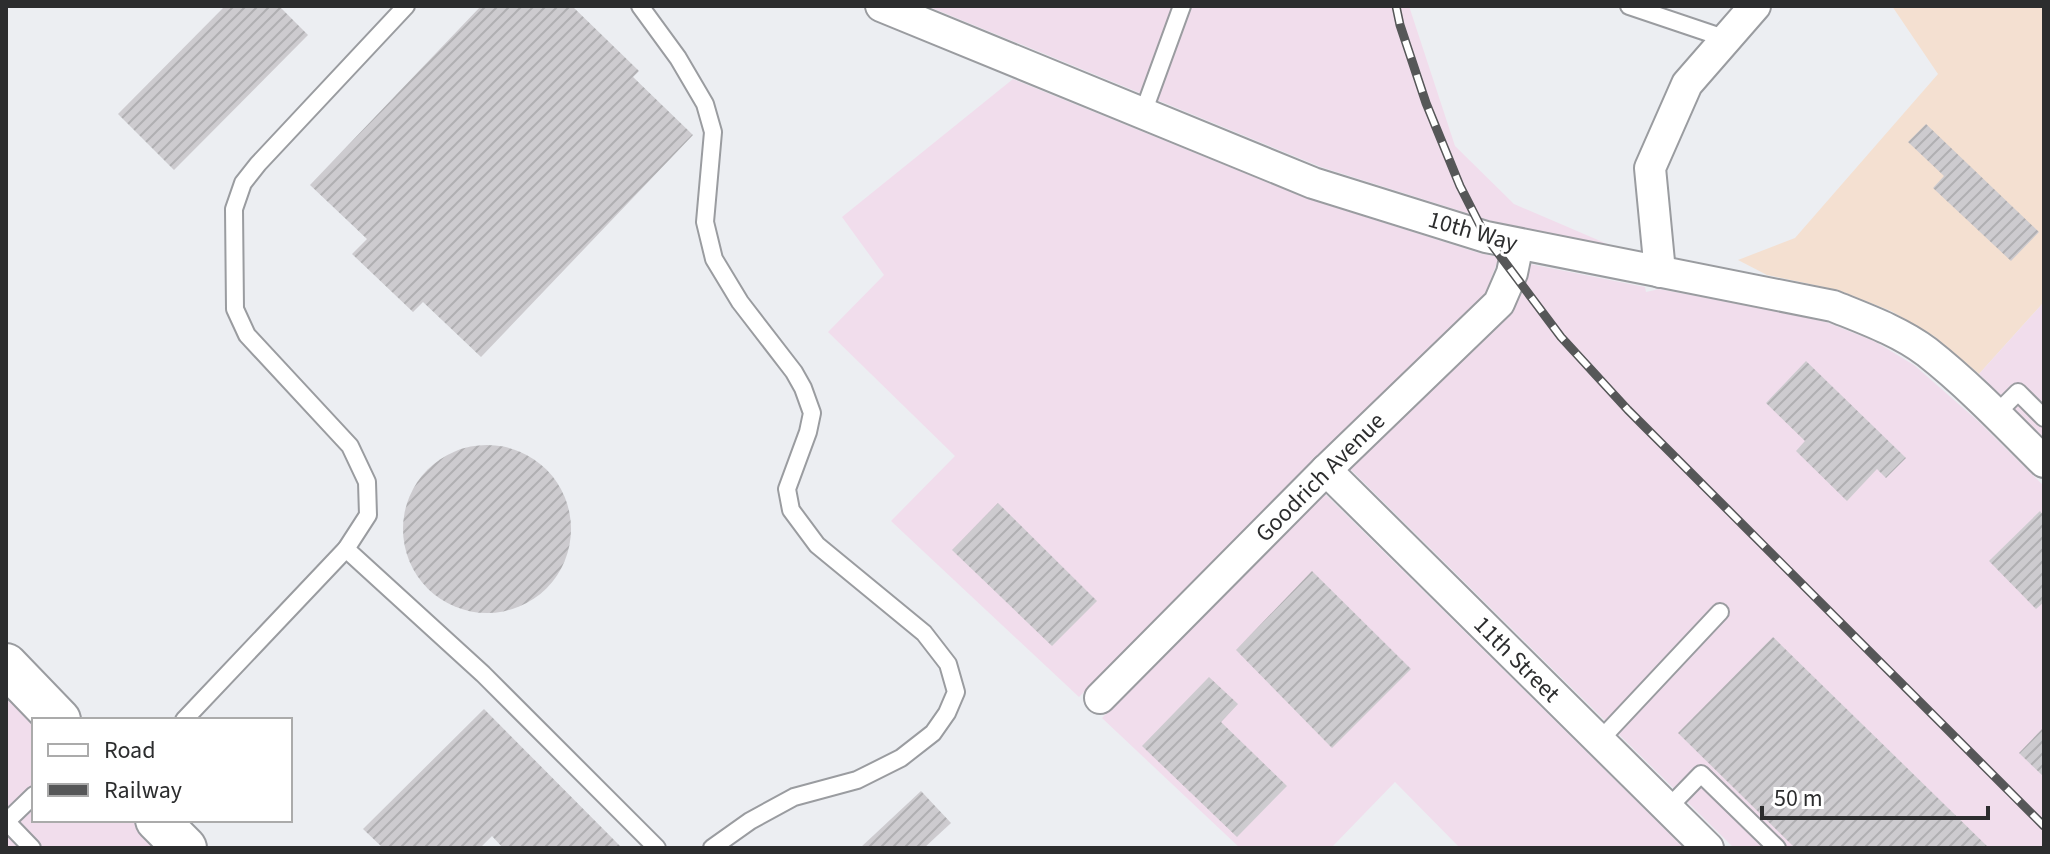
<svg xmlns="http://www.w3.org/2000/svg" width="2050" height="854" font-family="'Source Sans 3',sans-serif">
<defs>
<pattern id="building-hatch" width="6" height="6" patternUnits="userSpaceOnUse" patternTransform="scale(2)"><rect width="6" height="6" fill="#cdcbcf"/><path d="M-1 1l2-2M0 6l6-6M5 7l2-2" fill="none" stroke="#b0afb2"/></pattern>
</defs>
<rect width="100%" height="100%" fill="#eceef2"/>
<!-- commercial -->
<path fill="#f4e0d1" d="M1892,6h152v296l-65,72 -45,-38 -43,-25 -53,-21 -71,-15 -29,-15 57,-22 143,-164z"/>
<!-- industrial -->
<g fill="#f1ddec">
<path d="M927,6h482l46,140 59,58 98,42 -120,-25 -171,-54z"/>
<path d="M1013,79l293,119 173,55 20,4 -14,38 -158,151 -248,251 -188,-176 64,-65 -127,-124 56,-57 -42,-58z"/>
<path d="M1530,264l115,23 1,5 13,-3 126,24 41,9 48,19 40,24 64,56 66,65v362h-310l-384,-379 160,-154 17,-37z"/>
<path d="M2044,302v136l-65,-64z"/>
<path d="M1324,493l360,355h-224l-65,-66 -64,66h-91l-138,-130z"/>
<path d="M6,690l28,30v100h99l27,28h-154z"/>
</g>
<!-- building -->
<g fill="url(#building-hatch)">
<path d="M225,6h54l29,29 -134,135 -56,-56z"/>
<path d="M481,6h91l67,65 -6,6 60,58 -212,222 -58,-55 -10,10 -61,-58 15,-15 -57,-54z"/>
<path d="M1926,124l113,108 -28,29 -78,-73 11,-12 -36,-34z"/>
<path d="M1806,361l100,97 -20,20 -9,-9 -30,32 -51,-50 9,-10 -39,-38z"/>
<circle cx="487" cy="529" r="84"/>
<path d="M998,503l99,98 -45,45 -100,-96z"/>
<path d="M2040,511l4,5v86l-8,7 -47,-48z"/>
<path d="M1312,571l99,98 -79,79 -96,-98z"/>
<path d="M1773,637l216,211h-194l-117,-115z"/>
<path d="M1209,677l29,27 -17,18 66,64 -50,51 -95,-91z"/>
<path d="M484,709l138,139h-119l-11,-12 -12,12h-97l-20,-19z"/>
<path d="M2044,727v50l-25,-24z"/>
<path d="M921,791l30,32 -27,25h-64z"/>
</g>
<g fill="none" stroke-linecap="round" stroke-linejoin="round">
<defs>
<g id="lane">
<path d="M640,6l38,52 27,46 8,28 -8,90 9,37 26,43 54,70 9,16 9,25 -4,19 -21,57 4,21 26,35 107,88 24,31 8,28 -9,21 -14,20 -32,25 -44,22 -63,17 -44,24 -38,27"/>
<path d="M1629,6l98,33"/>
<path d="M1143,113l39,-107"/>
<path d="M1996,414l22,-22 26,26"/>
<path d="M346,549l137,125 174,174"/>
<path d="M184,720l162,-171 22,-34 -1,-33 -17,-36 -103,-111 -12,-26 -1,-100 9,-26 15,-19 148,-158"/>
<path d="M1600,740l120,-128"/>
<path d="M1668,808l33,-34 76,74"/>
<path d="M6,821l26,27"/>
<path d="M6,822l28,-27"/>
</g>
<g id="street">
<path d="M881,6l432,177 173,54 347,69c32,13 66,25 94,46 42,33 79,72 117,110"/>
<path d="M1660,272l-10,-104 37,-84 68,-78"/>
<path d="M1326,470l382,378"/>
<path d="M1100,698l226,-228 173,-167 13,-30 6,-29"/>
</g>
<g id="secondary">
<path d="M6,665l53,55"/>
<path d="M157,820l28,28"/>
</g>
</defs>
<!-- lane casing -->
<use href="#lane" stroke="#9a9ca0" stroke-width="20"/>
<!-- street casing -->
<use href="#street" stroke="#9a9ca0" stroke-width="34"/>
<!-- secondary casing -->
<use href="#secondary" stroke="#9a9ca0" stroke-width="46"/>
<!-- lane -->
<use href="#lane" stroke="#fff" stroke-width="16"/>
<!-- street -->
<use href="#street" stroke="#fff" stroke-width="30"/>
<!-- secondary -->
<use href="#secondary" stroke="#fff" stroke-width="42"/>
<defs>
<path id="rail" d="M1396,6l4,19 26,78 34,83 26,51 75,100 67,73 416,416"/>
</defs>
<!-- rail casing -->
<use href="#rail" stroke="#565758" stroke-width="9"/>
<!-- rail -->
<use href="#rail" stroke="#fff" stroke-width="6" stroke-dasharray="18" stroke-linecap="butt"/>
</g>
<g text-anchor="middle" stroke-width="6" stroke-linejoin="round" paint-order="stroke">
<!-- street labels -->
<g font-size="24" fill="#2c2d2e" stroke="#fff">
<text transform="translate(1473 231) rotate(16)" y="8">10th Way</text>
<text transform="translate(1320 477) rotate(-45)" y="8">Goodrich Avenue</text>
<text transform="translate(1517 659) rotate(45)" y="8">11th Street</text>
</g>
</g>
<!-- border -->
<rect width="2050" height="854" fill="none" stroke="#2c2d2e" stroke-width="16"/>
<!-- legend -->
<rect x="32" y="718" width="260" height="104" fill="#ffffff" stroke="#ababab" stroke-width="2"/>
<rect x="48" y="744" width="40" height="12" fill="#ffffff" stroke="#ababab" stroke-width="2"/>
<text x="104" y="758" font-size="24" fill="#2c2d2e">Road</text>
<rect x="48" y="784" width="40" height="12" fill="#565758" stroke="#ababab" stroke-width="2"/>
<text x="104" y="798" font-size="24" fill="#2c2d2e">Railway</text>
<!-- scale -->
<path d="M1762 806v12h226v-12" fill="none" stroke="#2c2d2e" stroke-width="4"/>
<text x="1774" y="806" font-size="24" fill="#2c2d2e" stroke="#ffffff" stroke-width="6" paint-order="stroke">50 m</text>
</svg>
